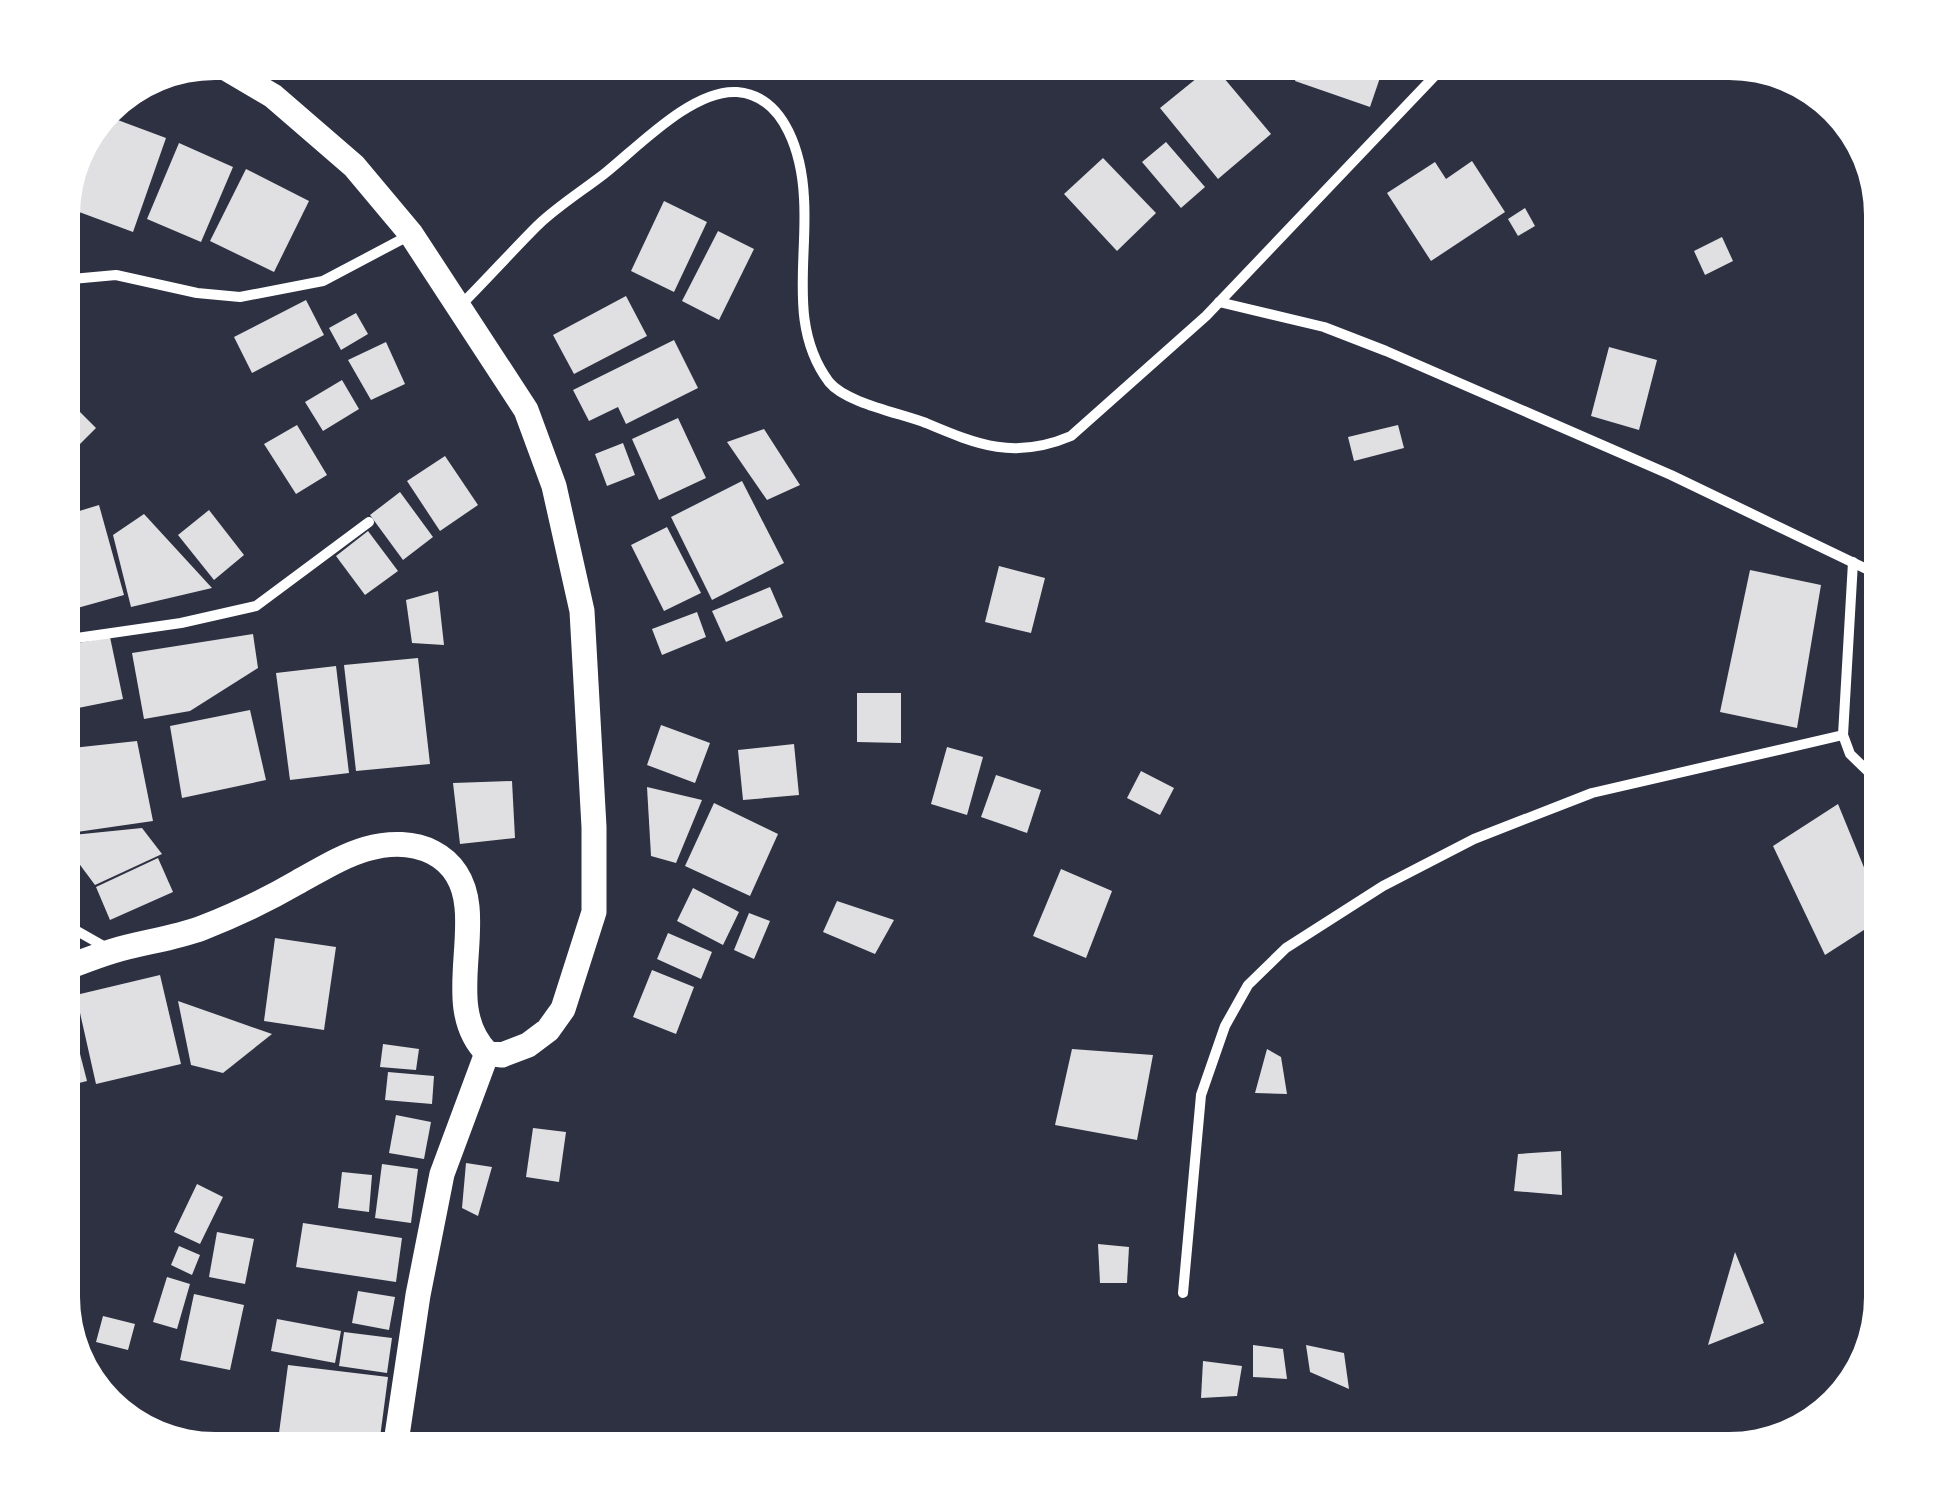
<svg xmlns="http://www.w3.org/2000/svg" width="1944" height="1512" font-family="Lato,sans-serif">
<rect width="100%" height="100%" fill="#2d3142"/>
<!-- building -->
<g fill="#e0e0e3">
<path d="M1301,63h84l-15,44 -75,-26z"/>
<path d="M1213,65l58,69 -53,45 -58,-71z"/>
<path d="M1795,85l27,9 16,19 -43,-27z"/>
<path d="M107,116l59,22 -33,94 -70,-26z"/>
<path d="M1166,142l39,45 -24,21 -39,-46z"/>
<path d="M179,143l54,24 -32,75 -54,-23z"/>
<path d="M1103,158l53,55 -39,38 -53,-57z"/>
<path d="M1472,161l33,51 -74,49 -44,-68 48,-31 11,17z"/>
<path d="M246,169l63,32 -35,71 -64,-31z"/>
<path d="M664,201l43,21 -33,70 -43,-21z"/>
<path d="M1525,208l10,18 -17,10 -10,-17z"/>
<path d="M718,231l36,18 -35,71 -37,-19z"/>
<path d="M1722,237l11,24 -28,14 -11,-24z"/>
<path d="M626,296l21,40 -73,38 -21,-39z"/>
<path d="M306,300l18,35 -72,38 -18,-36z"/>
<path d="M356,313l12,21 -27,16 -12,-22z"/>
<path d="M674,340l24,48 -72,36 -8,-17 -29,14 -16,-31z"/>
<path d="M386,342l19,42 -34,16 -23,-40z"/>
<path d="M1609,347l48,13 -18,70 -48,-14z"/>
<path d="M342,380l17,29 -36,22 -18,-29z"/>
<path d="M63,395l33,33 -33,33z"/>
<path d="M678,418l28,60 -47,22 -27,-61z"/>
<path d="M297,425l30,50 -31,19 -32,-50z"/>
<path d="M1398,425l6,23 -50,13 -6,-24z"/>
<path d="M764,429l36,56 -33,15 -40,-58z"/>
<path d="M623,443l12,32 -28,11 -12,-32z"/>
<path d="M445,456l33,49 -38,26 -33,-50z"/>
<path d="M742,481l42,82 -72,37 -41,-83z"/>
<path d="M400,492l33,45 -30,23 -33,-45z"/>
<path d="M99,505l25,90 -61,17v-96z"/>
<path d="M209,510l35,45 -30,25 -36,-45z"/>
<path d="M144,514l68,74 -81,19 -18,-72z"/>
<path d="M667,527l34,66 -37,18 -33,-66z"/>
<path d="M368,531l30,40 -33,24 -29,-39z"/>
<path d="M999,566l46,12 -14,55 -46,-11z"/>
<path d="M1750,570l71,15 -24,143 -77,-16z"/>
<path d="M770,587l13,30 -57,25 -14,-31z"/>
<path d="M438,591l6,54 -32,-2 -6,-43z"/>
<path d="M697,612l9,25 -44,18 -10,-26z"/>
<path d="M253,634l5,34 -68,43 -46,8 -12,-66z"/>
<path d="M110,637l13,62 -60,12v-65z"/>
<path d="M418,658l12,106 -74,7 -12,-106z"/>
<path d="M336,666l13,107 -59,7 -14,-107z"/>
<path d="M857,693h44v50l-44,-1z"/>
<path d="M250,710l16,70 -84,18 -12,-72z"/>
<path d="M661,725l49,18 -15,40 -48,-18z"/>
<path d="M137,741l16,80 -90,13v-85z"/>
<path d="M794,744l5,51 -56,5 -5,-50z"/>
<path d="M947,747l36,10 -16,58 -36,-11z"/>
<path d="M1141,771l33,17 -14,27 -33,-17z"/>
<path d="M996,775l45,15 -14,43 -46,-16z"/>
<path d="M512,781l3,57 -55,6 -7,-61z"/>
<path d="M647,787l55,13 -26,63 -25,-7z"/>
<path d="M714,803l64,31 -28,62 -65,-30z"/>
<path d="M1838,804l43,105v10l-56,36 -52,-109z"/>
<path d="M142,828l20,26 -67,31 -32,-43v-6z"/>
<path d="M1881,841v35l-13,-28z"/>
<path d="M158,858l15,34 -63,28 -14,-33z"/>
<path d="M1061,869l51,22 -26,67 -53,-22z"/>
<path d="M693,888l46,24 -16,33 -46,-24z"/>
<path d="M837,901l57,19 -19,34 -52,-22z"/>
<path d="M749,913l21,8 -16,38 -20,-9z"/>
<path d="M668,933l44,19 -11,27 -44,-20z"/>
<path d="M275,938l61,9 -12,83 -60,-9z"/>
<path d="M652,970l42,17 -18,47 -43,-17z"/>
<path d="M160,975l21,89 -85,20 -20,-89z"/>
<path d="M178,1001l94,33 -49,39 -32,-8z"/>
<path d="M71,1019l16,62 -24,6v-66z"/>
<path d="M383,1044l36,5 -3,21 -36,-3z"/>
<path d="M1072,1049l81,6 -16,85 -82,-15z"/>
<path d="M1267,1049l14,8 6,37 -32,-1z"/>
<path d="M388,1072l46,4 -2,28 -47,-4z"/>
<path d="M396,1115l35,7 -7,37 -35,-6z"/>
<path d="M533,1128l33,4 -7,50 -33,-5z"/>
<path d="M1561,1151l1,44 -48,-4 4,-37z"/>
<path d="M466,1163l26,4 -14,49 -16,-8z"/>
<path d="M382,1164l36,5 -7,54 -36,-5z"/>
<path d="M342,1172l30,3 -3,37 -31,-4z"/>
<path d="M197,1184l26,13 -23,47 -26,-12z"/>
<path d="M303,1223l99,15 -6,44 -100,-15z"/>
<path d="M217,1232l37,7 -9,45 -36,-7z"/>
<path d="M1098,1244l31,3 -2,36h-27z"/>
<path d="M179,1246l21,9 -8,20 -21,-10z"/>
<path d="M1735,1252l29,71 -56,22z"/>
<path d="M167,1277l23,7 -13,45 -24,-7z"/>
<path d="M358,1291l37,6 -6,33 -37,-7z"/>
<path d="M194,1294l50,11 -14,65 -50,-10z"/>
<path d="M103,1316l32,8 -7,26 -32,-8z"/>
<path d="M277,1319l64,12 -6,32 -64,-12z"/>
<path d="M344,1332l48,6 -5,35 -48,-7z"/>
<path d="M1253,1345l30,4 4,30 -34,-2z"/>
<path d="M1306,1345l38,8 5,36 -39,-17z"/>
<path d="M1203,1361l39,5 -5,30 -36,2z"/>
<path d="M288,1365l100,12 -9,68 -100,-12z"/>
</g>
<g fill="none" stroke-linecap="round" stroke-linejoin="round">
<!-- minor -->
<g stroke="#fff" stroke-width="10">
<path d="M63,283l9,-4 44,-4 81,18 43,4 83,-16 87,-46"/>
<path d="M1219,302l105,25 62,24 285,124 210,101"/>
<path d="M459,307c27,-27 52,-55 79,-82 20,-19 44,-34 66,-51 33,-26 88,-85 133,-82 50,4 65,66 67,106 4,63 -16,129 25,184 17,21 71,31 97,41 52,22 89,37 145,13l135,-120 241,-253"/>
<path d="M63,640l118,-17 75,-17 113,-84"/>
<path d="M1843,735l7,19 31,30"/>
<path d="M63,923l44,25"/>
<path d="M1183,1293l18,-198 24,-69 23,-41 38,-37 97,-62 91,-47 118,-46 251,-58 10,-173"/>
</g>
<!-- primary -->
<g stroke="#fff" stroke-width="25">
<path d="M63,969c16,-6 33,-13 50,-18 29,-9 60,-12 89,-23 33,-13 65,-28 96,-46 22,-12 44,-26 68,-33 49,-14 96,4 101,58 5,49 -18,108 20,146l15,2 26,-10 20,-15 15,-21 31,-97v-85l-12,-216 -28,-125 -28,-76 -115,-176 -57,-68 -81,-70 -56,-33"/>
<path d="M395,1449l23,-154 24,-121 45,-121"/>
</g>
</g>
<!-- crop -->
<path d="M0 0H1944V1512H0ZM215 80H1729A135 135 0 0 1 1864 215V1297A135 135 0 0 1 1729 1432H215A135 135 0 0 1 80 1297V215A135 135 0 0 1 215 80Z" fill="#fff" fill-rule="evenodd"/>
</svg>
